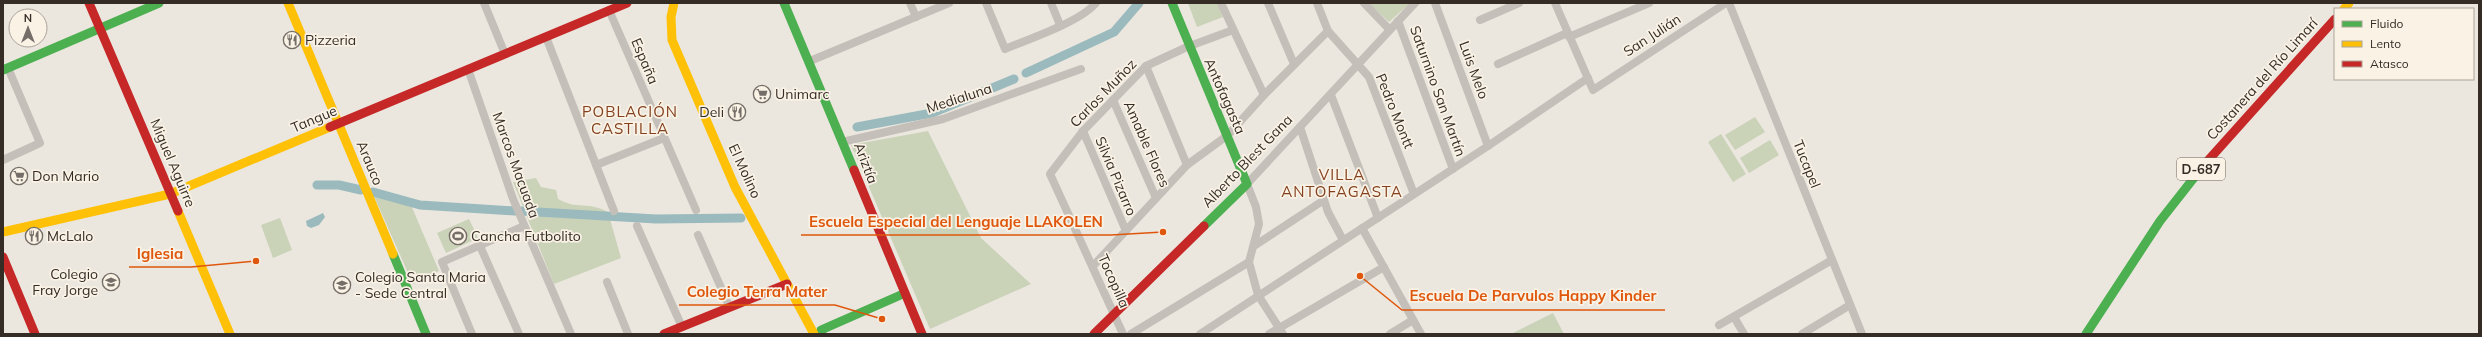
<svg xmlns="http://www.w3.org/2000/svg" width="2482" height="337" font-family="Mulish,sans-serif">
<rect width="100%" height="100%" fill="#ebe7df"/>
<!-- green -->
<g fill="#cad2b8">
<path d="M1188,3h29l6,14 -26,10z"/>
<path d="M1369,3h41l-21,19z"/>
<path d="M1755,117l10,15 -30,18 -10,-15z"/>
<path d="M928,131l53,107 50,46 -101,45 -79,-184z"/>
<path d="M1721,134l25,40 -13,8 -25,-40z"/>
<path d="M1770,140l9,15 -30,18 -9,-15z"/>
<path d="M536,178l5,9 15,3 2,9c19,11 30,2 50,13l13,46 -67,26 -41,-102z"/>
<path d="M373,194l38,11 28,66 -26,13z"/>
<path d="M280,218l12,32 -19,8 -12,-33z"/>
<path d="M469,219l9,19 -32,15 -9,-20z"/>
<path d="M1553,313l11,21h-53z"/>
</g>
<!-- water -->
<path fill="#9ababd" d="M323,213l2,4 -6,8 -8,3 -4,-2 -1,-5z"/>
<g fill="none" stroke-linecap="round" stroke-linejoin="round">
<!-- canal -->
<g stroke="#9ababd" stroke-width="9">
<path d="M1026,73l88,-41 25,-29"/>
<path d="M857,127l75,-14 82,-34"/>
<path d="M317,185h22l22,5"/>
<path d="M373,192l47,13 95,6"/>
<path d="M521,211l135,8 85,-1"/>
</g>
<!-- street -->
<g stroke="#c4bfb8" stroke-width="8">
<path d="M484,3l21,51"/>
<path d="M910,3l6,14"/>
<path d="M986,3l19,46c24,-10 75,-27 91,-46"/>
<path d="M1051,3l9,22"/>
<path d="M1221,3l43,92"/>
<path d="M1268,3l26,61"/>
<path d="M1317,3l11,28 41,46 45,117"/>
<path d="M1364,3l25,26"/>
<path d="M1435,3l53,143"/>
<path d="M1555,3l38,87 133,-87"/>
<path d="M1729,3l133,331"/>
<path d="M609,10l87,200"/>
<path d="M1480,20l39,-17"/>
<path d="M1398,21l55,148"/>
<path d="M546,37l68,174"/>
<path d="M1569,37l80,-34"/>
<path d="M810,61l139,-58"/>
<path d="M1498,64l69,-31"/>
<path d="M1146,66l41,99"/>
<path d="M468,69l45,130 58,135"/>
<path d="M1331,95l47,123"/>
<path d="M1113,100l43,98"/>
<path d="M1300,127l28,85 15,28"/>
<path d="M1083,131l43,100"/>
<path d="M842,142l101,-23 138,-50"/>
<path d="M3,160l37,-17 -32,-75"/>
<path d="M596,165l68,-27"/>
<path d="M637,226l45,101"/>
<path d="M1362,228l59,106"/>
<path d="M698,235l31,71"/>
<path d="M480,246l39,88"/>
<path d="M1254,246l70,-46"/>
<path d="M1093,266l94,-101 41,-30 36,-40 64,-64"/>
<path d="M607,282l21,52"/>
<path d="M1734,317l10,17"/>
<path d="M1719,325l113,-65"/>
<path d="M472,334l-30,-72 82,-36"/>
<path d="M1123,334l-73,-160 33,-43 63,-65 41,-19 46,-17"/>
<path d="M1131,334l118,-72"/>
<path d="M1200,334l288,-188 100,-68"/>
<path d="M1269,334l115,-67"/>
<path d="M1283,334l-25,-39 -9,-33 10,-38 -3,-17 -9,-23 168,-181"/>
<path d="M1390,334l23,-14"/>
<path d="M1802,334l48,-29"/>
</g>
<!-- fast -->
<g stroke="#4caf50" stroke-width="9">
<path d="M784,3l70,167"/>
<path d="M1172,3l75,181 -43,42"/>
<path d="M3,70l156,-67"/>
<path d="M393,254l33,80"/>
<path d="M822,334l-1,-4 82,-36"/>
<path d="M2086,334l74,-113 44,-56"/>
</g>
<!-- slow -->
<g stroke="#ffc107" stroke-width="9">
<path d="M288,3l105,251"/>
<path d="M674,3l-3,14 1,23 63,147 79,147"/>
<path d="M2344,9l5,-6"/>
<path d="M178,211l52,123"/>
<path d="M3,232l167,-38 160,-67"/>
</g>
<!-- jam -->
<g stroke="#c62828" stroke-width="9">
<path d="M89,3l89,208"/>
<path d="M330,127l297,-124"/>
<path d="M2204,165l131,-146"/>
<path d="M854,170l68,164"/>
<path d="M3,257l32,77"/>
<path d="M664,334l123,-50"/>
<path d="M1094,334l110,-108"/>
</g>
</g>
<!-- icons -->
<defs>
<symbol id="restaurant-ring" viewBox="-11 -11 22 22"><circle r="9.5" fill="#f9f2e5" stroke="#756d67" stroke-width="1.5"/><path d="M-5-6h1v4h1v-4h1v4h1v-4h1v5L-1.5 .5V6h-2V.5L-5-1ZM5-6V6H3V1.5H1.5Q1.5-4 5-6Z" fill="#756d67"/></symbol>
<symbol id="supermarket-ring" viewBox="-11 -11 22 22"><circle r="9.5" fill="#f9f2e5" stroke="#756d67" stroke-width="1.5"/><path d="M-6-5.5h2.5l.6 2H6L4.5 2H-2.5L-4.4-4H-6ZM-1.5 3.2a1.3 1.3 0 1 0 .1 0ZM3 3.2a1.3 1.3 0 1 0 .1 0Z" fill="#756d67"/></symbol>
<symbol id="stadium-ring" viewBox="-11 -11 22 22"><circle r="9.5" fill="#f9f2e5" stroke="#756d67" stroke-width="1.5"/><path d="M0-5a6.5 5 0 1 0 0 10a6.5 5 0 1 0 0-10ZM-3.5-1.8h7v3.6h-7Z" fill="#756d67"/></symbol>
<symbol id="school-ring" viewBox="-11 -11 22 22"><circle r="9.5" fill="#f9f2e5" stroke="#756d67" stroke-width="1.5"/><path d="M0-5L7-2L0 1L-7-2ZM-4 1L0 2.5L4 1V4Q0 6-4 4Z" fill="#756d67"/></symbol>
</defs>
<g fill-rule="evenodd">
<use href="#restaurant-ring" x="282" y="30" width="20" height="20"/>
<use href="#supermarket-ring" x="752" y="84" width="20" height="20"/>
<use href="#restaurant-ring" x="727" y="102" width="20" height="20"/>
<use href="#supermarket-ring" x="9" y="166" width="20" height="20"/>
<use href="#restaurant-ring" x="24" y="226" width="20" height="20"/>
<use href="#stadium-ring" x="448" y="226" width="20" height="20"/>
<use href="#school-ring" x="101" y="272" width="20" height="20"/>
<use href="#school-ring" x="332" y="275" width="20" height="20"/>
</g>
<g text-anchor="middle" stroke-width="3.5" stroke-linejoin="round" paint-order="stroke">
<!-- shield labels -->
<rect fill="#f9f2e5" stroke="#70675f" stroke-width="1" x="2177" y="158" width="48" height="22" rx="3"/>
<g font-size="13" font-weight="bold" fill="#352c26">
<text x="2201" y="174">D-687</text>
</g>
<!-- street labels -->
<g font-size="14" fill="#352c26" stroke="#f9f2e5">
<text transform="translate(1652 35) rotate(-33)" y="5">San Julián</text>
<text transform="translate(645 61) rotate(67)" y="5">España</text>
<text transform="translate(1474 70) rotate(70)" y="5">Luis Melo</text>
<text transform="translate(2262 79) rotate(-48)" y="5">Costanera del Río Limarí</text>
<text transform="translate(1438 91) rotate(70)" y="5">Saturnino San Martín</text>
<text transform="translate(1103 93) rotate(-46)" y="5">Carlos Muñoz</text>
<text transform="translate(1225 96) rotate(66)" y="5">Antofagasta</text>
<text transform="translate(959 98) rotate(-18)" y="5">Medialuna</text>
<text transform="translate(1395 111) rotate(68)" y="5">Pedro Montt</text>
<text transform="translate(314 119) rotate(-23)" y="5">Tangue</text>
<text transform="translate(1147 144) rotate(66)" y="5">Amable Flores</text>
<text transform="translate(1247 161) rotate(-46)" y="5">Alberto Blest Gana</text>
<text transform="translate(173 163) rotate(67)" y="5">Miguel Aguirre</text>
<text transform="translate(370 163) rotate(67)" y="5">Arauco</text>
<text transform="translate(866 163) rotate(69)" y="5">Ariztía</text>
<text transform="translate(1807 164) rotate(68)" y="5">Tucapel</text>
<text transform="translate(516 165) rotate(70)" y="5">Marcos Macuada</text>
<text transform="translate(745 171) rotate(65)" y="5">El Molino</text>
<text transform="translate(1116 176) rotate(67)" y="5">Silvia Pizarro</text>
<text transform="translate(1114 281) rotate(66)" y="5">Tocopilla</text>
</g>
<!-- poi labels -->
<g font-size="14" fill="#352c26" stroke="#f9f2e5" text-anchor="start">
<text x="305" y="45">Pizzeria</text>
<text x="775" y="99">Unimarc</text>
<text x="724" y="117" text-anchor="end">Deli</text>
<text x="32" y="181">Don Mario</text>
<text x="47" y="241">McLalo</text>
<text x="471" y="241">Cancha Futbolito</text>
<text x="98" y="279" text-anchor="end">Colegio<tspan x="98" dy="16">Fray Jorge</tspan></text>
<text x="355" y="282">Colegio Santa Maria<tspan x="355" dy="16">- Sede Central</tspan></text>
</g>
<!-- neighbourhood labels -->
<g font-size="15" letter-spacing="1" fill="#84401f" stroke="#f9f2e5">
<text x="630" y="117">POBLACIÓN<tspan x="630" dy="17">CASTILLA</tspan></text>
<text x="1342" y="180">VILLA<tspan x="1342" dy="17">ANTOFAGASTA</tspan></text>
</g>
</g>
<!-- callouts -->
<path fill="none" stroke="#df570d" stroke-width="1.5" d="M1163 232L1111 235H801M256 261L191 267H129M882 319L835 305H679M1360 276L1402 310H1665"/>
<g fill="#df570d" stroke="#f9f2e5" stroke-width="1.5">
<circle cx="1163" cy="232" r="4"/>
<circle cx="256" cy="261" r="4"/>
<circle cx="882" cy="319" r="4"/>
<circle cx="1360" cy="276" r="4"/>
</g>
<g font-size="15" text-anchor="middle" font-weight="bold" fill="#df570d" stroke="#f9f2e5" stroke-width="3.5" stroke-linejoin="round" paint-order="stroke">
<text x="956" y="227">Escuela Especial del Lenguaje LLAKOLEN</text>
<text x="160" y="259">Iglesia</text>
<text x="757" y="297">Colegio Terra Mater</text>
<text x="1533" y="301">Escuela De Parvulos Happy Kinder</text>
</g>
<!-- border -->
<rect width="2482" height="337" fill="none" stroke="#352c26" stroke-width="8"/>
<!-- legend -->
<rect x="2334" y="8" width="140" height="72" fill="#f9f2e5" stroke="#aba399"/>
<rect x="2342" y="21" width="20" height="6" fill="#4caf50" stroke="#aba399"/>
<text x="2370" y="28" font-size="12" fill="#352c26">Fluido</text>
<rect x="2342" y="41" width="20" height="6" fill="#ffc107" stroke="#aba399"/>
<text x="2370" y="48" font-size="12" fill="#352c26">Lento</text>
<rect x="2342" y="61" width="20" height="6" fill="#c62828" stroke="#aba399"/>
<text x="2370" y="68" font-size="12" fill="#352c26">Atasco</text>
<!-- north arrow -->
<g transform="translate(28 28)"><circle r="19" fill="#f9f2e5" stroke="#aba399"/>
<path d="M0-3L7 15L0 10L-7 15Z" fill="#756d67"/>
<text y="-6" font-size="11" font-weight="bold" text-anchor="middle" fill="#352c26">N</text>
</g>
</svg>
